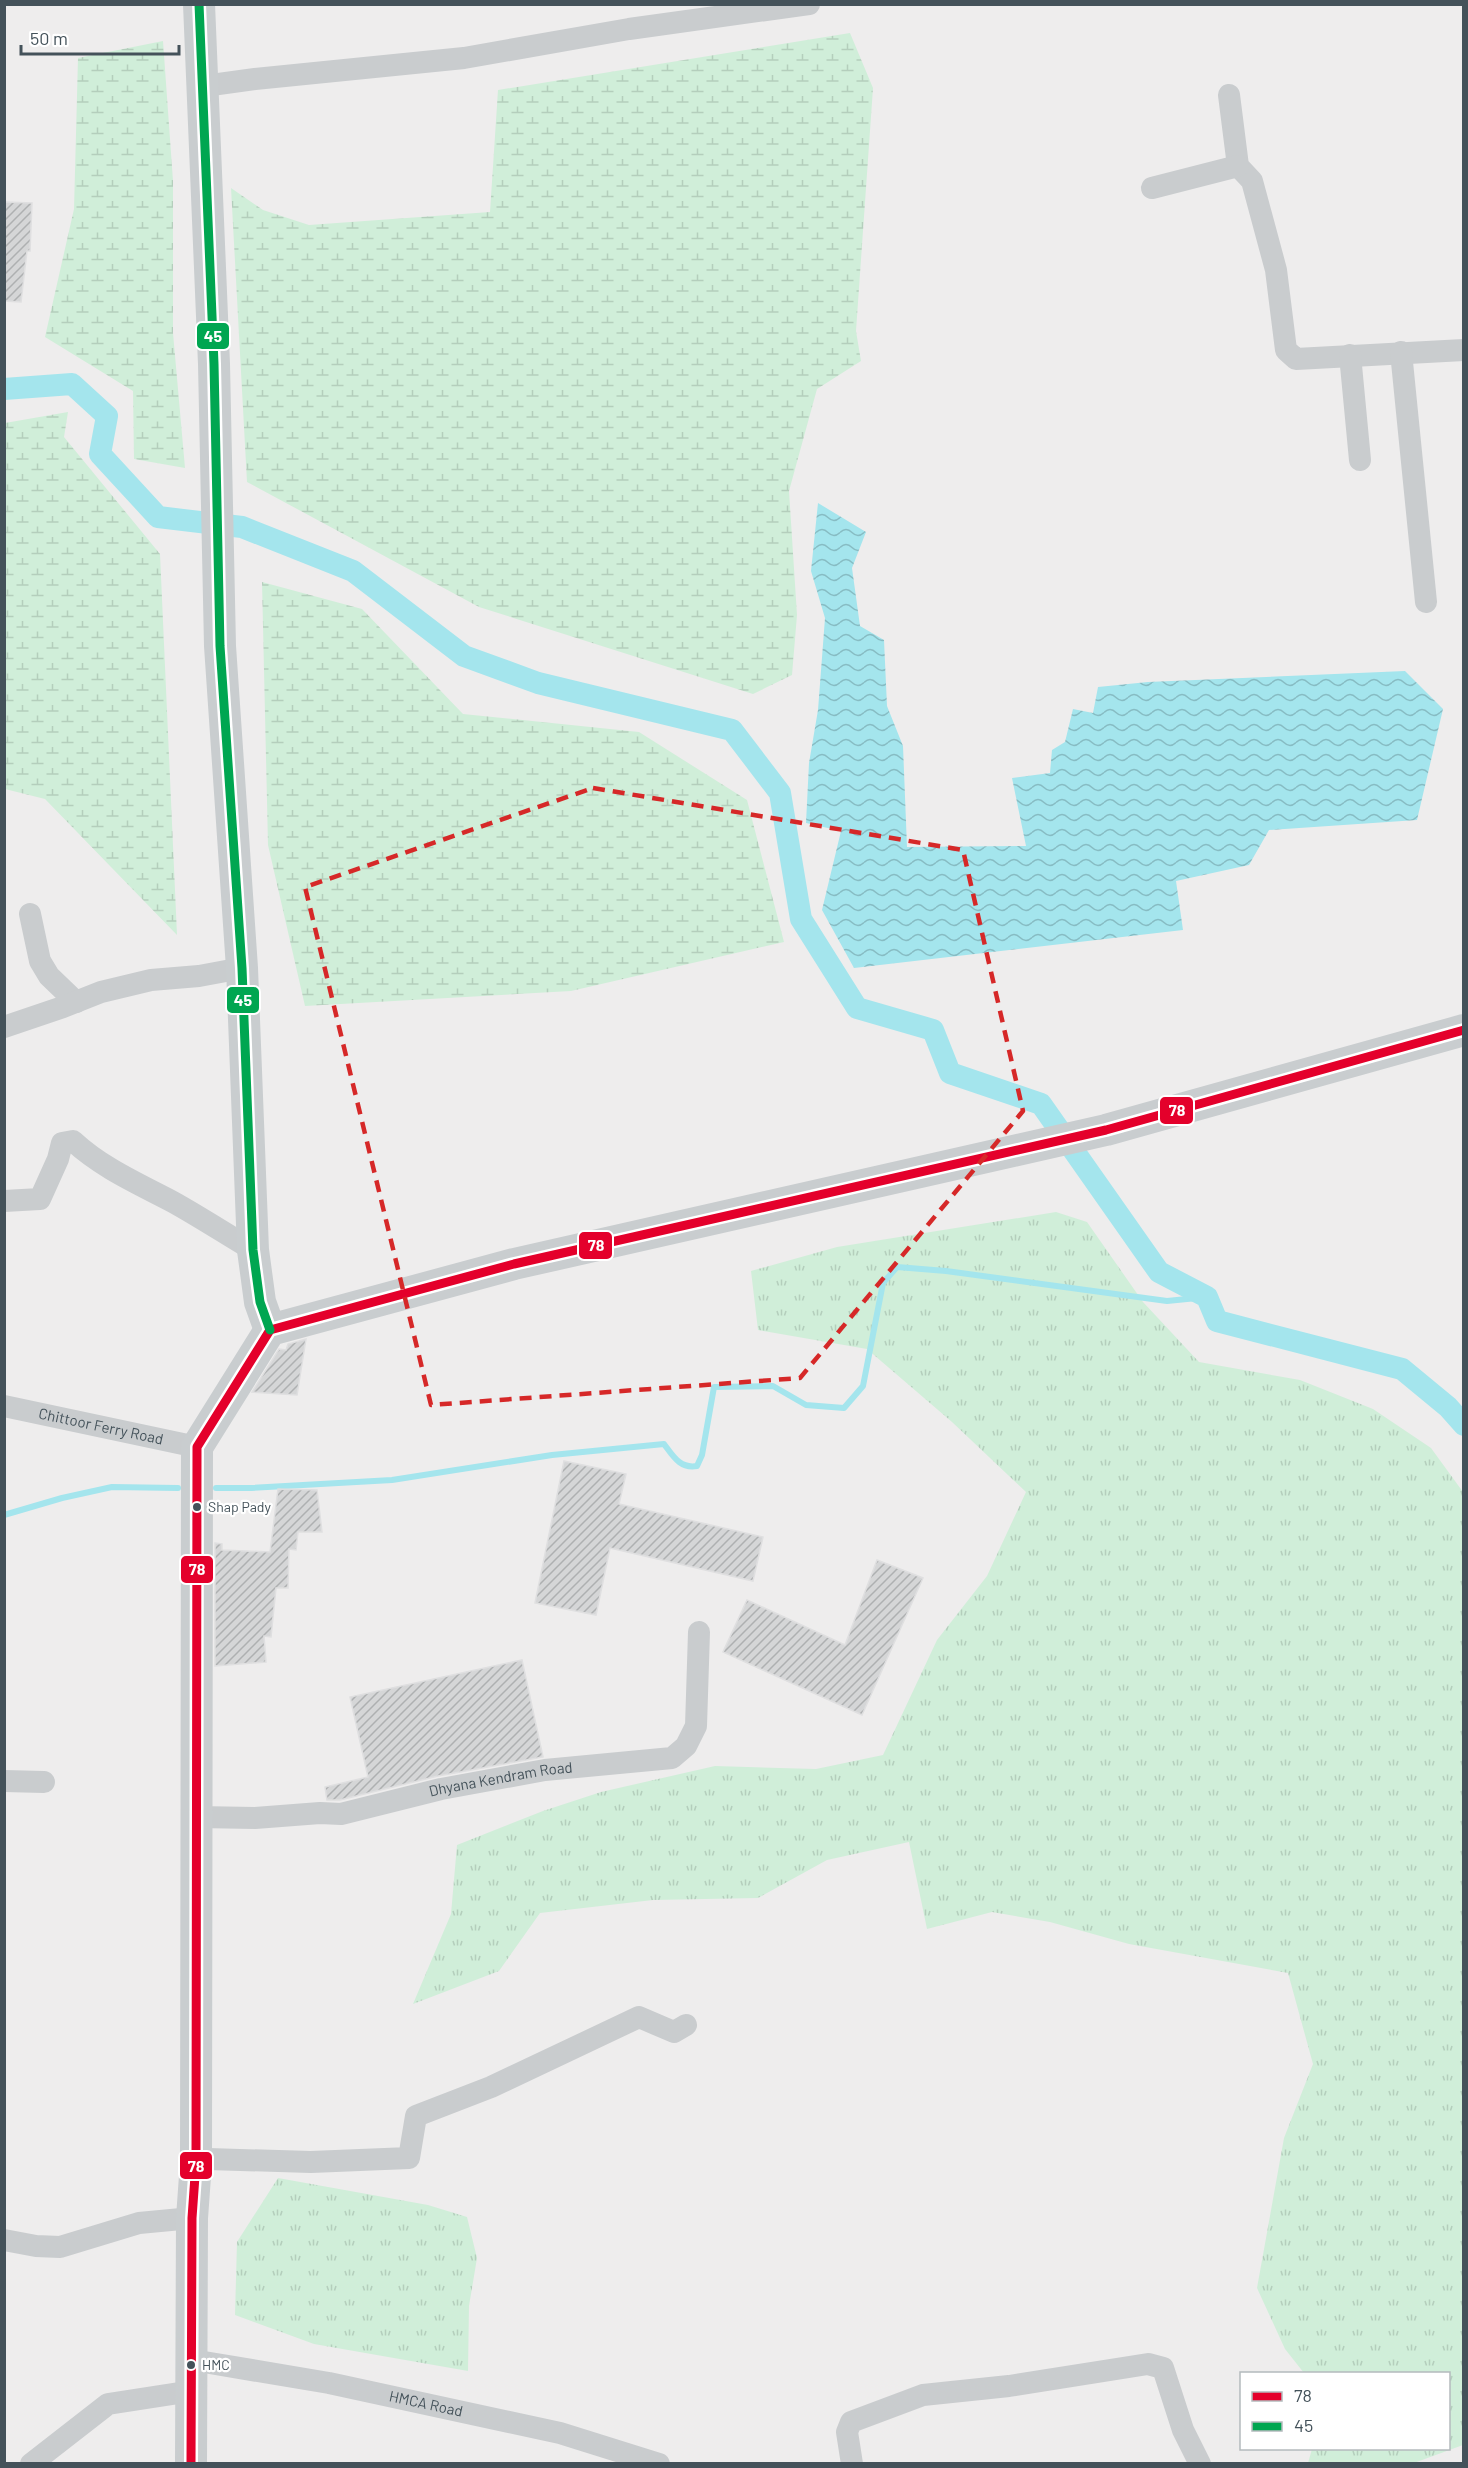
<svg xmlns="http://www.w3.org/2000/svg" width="1468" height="2468" font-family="Barlow,sans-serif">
<defs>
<pattern id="grass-tufts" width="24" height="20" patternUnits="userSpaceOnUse" patternTransform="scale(1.5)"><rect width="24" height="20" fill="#d0eed9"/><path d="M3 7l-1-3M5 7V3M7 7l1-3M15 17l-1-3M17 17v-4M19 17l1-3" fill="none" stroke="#b4cebc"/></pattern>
<pattern id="wetland-marsh" width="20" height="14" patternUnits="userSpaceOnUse" patternTransform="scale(1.5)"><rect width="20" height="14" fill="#d0eed9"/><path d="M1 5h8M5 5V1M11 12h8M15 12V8" fill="none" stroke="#b4cebc"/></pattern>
<pattern id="water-waves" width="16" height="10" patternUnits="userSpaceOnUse" patternTransform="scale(1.5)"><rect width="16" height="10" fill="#a4e5ed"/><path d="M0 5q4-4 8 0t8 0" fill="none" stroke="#87bcc3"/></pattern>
<pattern id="building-hatch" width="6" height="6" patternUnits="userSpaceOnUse" patternTransform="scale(1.5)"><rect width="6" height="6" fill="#d5d6d7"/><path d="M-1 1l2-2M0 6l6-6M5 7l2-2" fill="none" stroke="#aeb0b1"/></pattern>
</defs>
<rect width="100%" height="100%" fill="#eeeded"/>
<!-- grass -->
<g fill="url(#grass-tufts)">
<path d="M1056,1212l31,10 56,80 56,60 101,18 73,29 58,39 32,44v953l-49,18h-106l4,-14 136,-1v-74l-144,-1 -19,-24 -28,-61 27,-150 29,-74 -25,-91 -159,-29 -79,-22 -58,-10 -65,17 -18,-87 -82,18 -69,38 -105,2 -113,13 -41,58 -86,33 38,-90 6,-69 86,-34 58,-19 114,-26 101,3 67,-14 54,-115 50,-64 39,-84 -74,-70 -85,-73 -109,-19 -7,-59 86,-24z"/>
<path d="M278,2178l150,27 39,12 10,41 -8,48 -1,65 -154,-27 -79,-29 2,-73z"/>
</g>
<!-- wetland -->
<g fill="url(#wetland-marsh)">
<path d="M850,33l23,55 -17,243 5,30 -44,28 -28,102 8,124 -5,60 -39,19 -274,-87 -232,-125 -16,-294 32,22 46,15 181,-13 8,-122z"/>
<path d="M163,41l10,140v152l12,135 -51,-9 -1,-68 -88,-54 29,-128 4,-151z"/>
<path d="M68,412l-4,25 96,117 17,381 -132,-136 -40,-10v-366z"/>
<path d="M262,582l100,27 101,105 176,18 108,68 37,142 -213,49 -266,15 -37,-161z"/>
</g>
<!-- water -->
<path fill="url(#water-waves)" d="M818,503l48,29 -14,36 8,58 24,14 3,66 16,40 4,101 119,-1 -14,-68 38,-5 2,-23 13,-8 8,-33 20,4 5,-26 50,-5 257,-11 38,38 -26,111 -148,10 -20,35 -73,16 7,49 -329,38 -32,-58 19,-79 -35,-8 3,-60 9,-53 7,-92 -14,-47z"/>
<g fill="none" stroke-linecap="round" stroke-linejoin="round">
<!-- stream -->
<g stroke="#a4e5ed" stroke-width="6">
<path d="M216,1488h35l141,-8 160,-25 112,-11c9,12 16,25 33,22l5,-11 12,-68 59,-1 33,19 38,3 19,-22 20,-103 14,-16 49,4 221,30 40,-4"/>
<path d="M4,1515l58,-17 50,-11 66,1"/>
</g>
<!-- canal -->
<path stroke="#a4e5ed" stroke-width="22" d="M4,389l68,-5 35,32 -7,38 58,63 84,10 111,44 111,85 74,27 194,47 48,63 21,126 56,89 76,22 17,43 91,31 118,168 48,25 10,24 185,48 46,38 16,18"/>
</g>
<!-- building -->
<g fill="url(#building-hatch)" stroke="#dfdfe0" stroke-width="1.5">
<path d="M4,202l28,1 -2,48h-3l-6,51 -17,-1z"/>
<path d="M306,1339l-9,56 -45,-3 27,-43 7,1 2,-6z"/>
<path d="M564,1461l62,13 -7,30 144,33 -10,44 -143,-33 -14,67 -61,-12z"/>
<path d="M278,1489l39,1 5,42h-24l-2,18 -7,-1 -1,39h-12l-5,49 -7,-1 2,26 -51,4v-123l7,1v6l48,2z"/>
<path d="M877,1560l46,18 -61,137 -139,-63 24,-52 98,45z"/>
<path d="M522,1660l21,97 -105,19 -98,24h-13l-2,-13 43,-10 -18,-80z"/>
</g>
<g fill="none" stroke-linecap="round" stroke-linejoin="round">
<!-- street -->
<g stroke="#c9ccce" stroke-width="22">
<path d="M204,86l51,-7 209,-21 165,-29 180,-25"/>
<path d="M1229,95l9,71 14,15 24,89 10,80 10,9 168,-9"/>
<path d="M1152,188l86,-22"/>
<path d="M1401,352l25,250"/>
<path d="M1350,355l10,105"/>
<path d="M30,914l10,47 9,15 27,26"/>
<path d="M4,1027l59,-20 38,-15 50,-12 48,-4 43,-8"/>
<path d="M4,1201l36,-2 18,-40 4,-16 11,-2c29,27 66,43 100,61 27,15 53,32 80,48"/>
<path id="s1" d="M4,1406l193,41"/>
<path d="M4,1781l40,1"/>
<path id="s2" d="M197,1817l58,1 65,-5 21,1 100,-25 104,-19 127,-12 14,-12 10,-20 3,-94"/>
<path d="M196,2162l12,-3 103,3 98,-4 7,-42 75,-29 148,-70 35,15 12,-7"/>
<path d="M4,2240l32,6 24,1 79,-24 53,-5"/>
<path id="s3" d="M192,2360l137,23 231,50 99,31"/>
<path d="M31,2464l77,-60 84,-13"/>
<path d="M852,2464l-5,-32 4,-10 72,-27 86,-9 139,-22 15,4 20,62 17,34"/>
</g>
<!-- secondary -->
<g stroke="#c9cdcf" stroke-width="32">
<path d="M199,4l15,360 6,282 22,322 11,282 7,52 10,28"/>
<path d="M191,2464l1,-246 4,-56 1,-715 73,-117 244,-66 592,-134 358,-100"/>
</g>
<defs>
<path id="bus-1" d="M191,2464l1,-246 4,-56 1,-715 73,-117 244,-66 592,-134 358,-100"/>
<path id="bus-2" d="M199,4l15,360 6,282 22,322 11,282 7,52 10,28"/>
</defs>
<!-- bus-1 casing -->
<use href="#bus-1" stroke="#fff" stroke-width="14"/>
<!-- bus-2 casing -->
<use href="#bus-2" stroke="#fff" stroke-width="14"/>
<!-- bus-1 -->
<use href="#bus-1" stroke="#e4002b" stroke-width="9"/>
<!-- bus-2 -->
<use href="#bus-2" stroke="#00a651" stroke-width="9"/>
</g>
<!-- marked area -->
<path fill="none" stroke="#d62828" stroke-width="4.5" stroke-dasharray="12 8" stroke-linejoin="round" d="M593,788l370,62 60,261 -223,267 -369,27 -126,-518z"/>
<!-- markers -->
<g fill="#44525a" stroke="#fff" stroke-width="2">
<circle cx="197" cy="1507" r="5"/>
<circle cx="191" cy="2365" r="5"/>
</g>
<g text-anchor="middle" stroke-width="4.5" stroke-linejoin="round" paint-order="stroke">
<!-- bus labels -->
<g font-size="14" fill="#44525a" stroke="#fff" text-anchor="start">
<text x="208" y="1512">Shap Pady</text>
<text x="202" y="2370">HMC</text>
</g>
<!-- street labels -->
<g font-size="15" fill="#44525a" stroke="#fff">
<text dy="5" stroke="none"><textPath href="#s1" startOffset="99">Chittoor Ferry Road</textPath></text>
<text dy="5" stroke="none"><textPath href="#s2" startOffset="308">Dhyana Kendram Road</textPath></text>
<text dy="5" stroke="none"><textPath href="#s3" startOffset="238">HMCA Road</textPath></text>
</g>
</g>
<g stroke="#fff" stroke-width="2">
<rect x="196" y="322" width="34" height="28" rx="6" fill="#00a651"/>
<rect x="226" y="986" width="34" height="28" rx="6" fill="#00a651"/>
<rect x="1159" y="1096" width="35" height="29" rx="6" fill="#e4002b"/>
<rect x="578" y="1231" width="35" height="29" rx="6" fill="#e4002b"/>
<rect x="180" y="1555" width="34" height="29" rx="6" fill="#e4002b"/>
<rect x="179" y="2151" width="34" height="29" rx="6" fill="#e4002b"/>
</g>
<g font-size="16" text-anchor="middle" font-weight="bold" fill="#fff">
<text x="213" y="342">45</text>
<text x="243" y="1006">45</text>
<text x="1177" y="1116">78</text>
<text x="596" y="1251">78</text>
<text x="197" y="1575">78</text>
<text x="196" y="2172">78</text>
</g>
<!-- border -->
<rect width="1468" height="2468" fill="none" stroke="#44525a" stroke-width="12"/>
<!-- legend -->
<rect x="1240" y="2372" width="210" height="78" fill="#ffffff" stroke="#b4babd" stroke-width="1.5"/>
<rect x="1252" y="2392" width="30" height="9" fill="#e4002b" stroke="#b4babd" stroke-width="1.5"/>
<text x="1294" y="2402" font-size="18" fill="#44525a">78</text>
<rect x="1252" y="2422" width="30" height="9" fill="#00a651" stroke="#b4babd" stroke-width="1.5"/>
<text x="1294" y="2432" font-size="18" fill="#44525a">45</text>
<!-- scale -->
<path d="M21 45v9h158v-9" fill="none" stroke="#44525a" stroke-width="3"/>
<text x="30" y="45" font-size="18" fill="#44525a" stroke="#ffffff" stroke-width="4.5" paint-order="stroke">50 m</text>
</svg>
